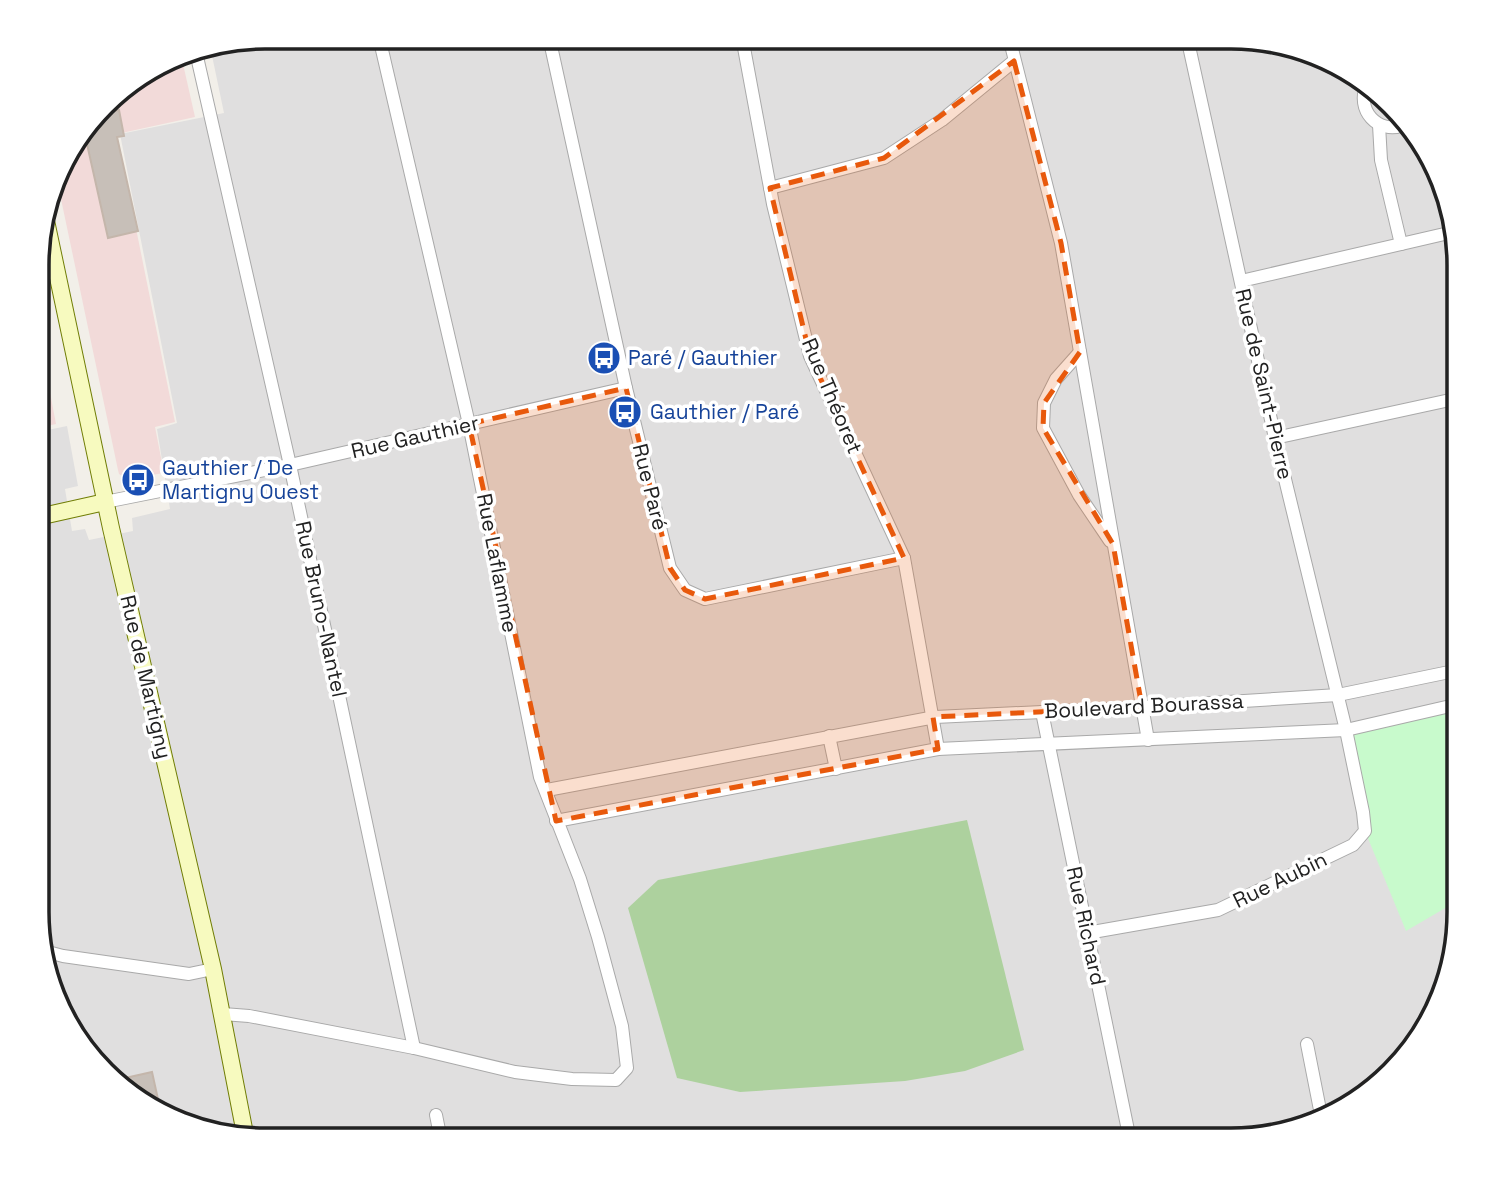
<svg xmlns="http://www.w3.org/2000/svg" width="1496" height="1177" font-family="'Space Grotesk',sans-serif">
<rect width="100%" height="100%" fill="#f2efe9"/>
<!-- residential -->
<path fill="#e0dfdf" d="M265,37h981l72,17 64,40 60,83 17,87v663l-17,73 -40,63 -83,60 -88,17h-981l-72,-17 -64,-40 -54,-70 -23,-85 1,-496 29,-6 11,60 -13,3 7,42 13,-2 4,11 44,-9 -1,-13 38,-9 -13,-80 20,-6 -57,-289 104,-21 -14,-67z"/>
<!-- commercial -->
<g fill="#f2dad9">
<path d="M181,55l14,62 -78,17 58,288 -20,5 9,46 -37,6 -8,-5 -1,-4 -61,-290 10,-29 48,-58z"/>
<path d="M39,335l17,89 -18,4z"/>
</g>
<!-- forest -->
<path fill="#add19e" d="M967,820l57,230 -59,21 -60,10 -165,11 -63,-14 -49,-170 30,-28z"/>
<!-- park -->
<path fill="#c8facc" d="M1459,704v196l-53,31 -41,-100 -19,-101z"/>
<!-- building -->
<g fill="#c7bfb8" stroke="#c4b6ab" stroke-width="2">
<path d="M119,110l5,26 -7,1 21,94 -30,7 -21,-94 -18,5 27,-34z"/>
<path d="M152,1072l9,41 -49,-32z"/>
</g>
<g fill="none" stroke-linecap="round" stroke-linejoin="round">
<defs>
<path id="lane" d="M144,76l6,-1v-2"/>
<g id="street">
<path d="M549,37l77,351 44,180 15,22 20,9 199,-41"/>
<path d="M742,37l31,167 37,152 94,202 34,191"/>
<path d="M1009,37l52,206 87,497"/>
<path d="M195,48l95,417 124,583"/>
<path d="M1367,84c-12,26 11,51 37,41"/>
<path d="M1379,125l2,35 20,84"/>
<path d="M770,188l114,-30 58,-38 72,-59"/>
<path d="M1241,281l212,-49"/>
<path d="M1080,352l-24,27 -12,24 -1,25 36,67 31,46"/>
<path d="M1275,438l184,-40"/>
<path d="M105,502l185,-37 336,-77"/>
<path d="M1042,712l88,428"/>
<path d="M829,736l7,33"/>
<path d="M547,790l388,-73 212,-10 191,-12 121,-25"/>
<path d="M556,821l382,-72 408,-19 113,-26"/>
<path d="M1087,933l131,-23 135,-65 12,-14 -2,-19 -17,-82 -71,-292 -88,-401"/>
<path d="M44,951l19,5 126,18 24,-5"/>
<path d="M223,1014l26,2 165,32 101,24 57,7 44,1 11,-12 -5,-42 -24,-89 -18,-58 -40,-102 -71,-353 -90,-387"/>
<path d="M1307,1044l15,76"/>
<path d="M436,1115l5,25"/>
</g>
<g id="secondary">
<path d="M45,216l66,312 102,441 33,170"/>
<path d="M38,517l67,-15"/>
</g>
</defs>
<!-- lane casing -->
<use href="#lane" stroke="#a9a9a9" stroke-width="8"/>
<!-- street casing -->
<use href="#street" stroke="#a9a9a9" stroke-width="14"/>
<!-- secondary casing -->
<use href="#secondary" stroke="#707d05" stroke-width="18"/>
<!-- lane -->
<use href="#lane" stroke="#fff" stroke-width="6"/>
<!-- street -->
<use href="#street" stroke="#fff" stroke-width="12"/>
<!-- secondary -->
<use href="#secondary" stroke="#f7fabf" stroke-width="16"/>
</g>
<!-- marked area -->
<path fill="#e8590c" fill-opacity="0.2" stroke="#e8590c" stroke-width="5" stroke-dasharray="14 9" stroke-linejoin="round" d="M1014,61l47,182 19,109 -36,51 -1,25 70,116 29,163 -209,10 5,32 -382,72 -87,-397 157,-36 44,180 15,22 20,9 199,-41 -94,-202 -40,-168 114,-30z"/>
<!-- icons -->
<defs>
<symbol id="bus-disc" viewBox="-11 -11 22 22"><circle r="9.5" fill="#1a4fb4" stroke="#fff"/><path d="M-5-6H5V4H4V6H2V4H-2V6H-4V4H-5ZM-3.5-4V0h7V-4ZM-3.5 1.2v1.5H-2V1.2ZM2 1.2v1.5H3.5V1.2Z" fill="#fff"/></symbol>
</defs>
<g fill-rule="evenodd">
<use href="#bus-disc" x="585" y="339" width="38" height="38"/>
<use href="#bus-disc" x="606" y="393" width="38" height="38"/>
<use href="#bus-disc" x="119" y="461" width="38" height="38"/>
</g>
<g text-anchor="middle" stroke-width="7" stroke-linejoin="round" paint-order="stroke">
<!-- transit labels -->
<g font-size="21" fill="#164399" stroke="#fff" text-anchor="start">
<text x="628" y="365">Paré / Gauthier</text>
<text x="650" y="419">Gauthier / Paré</text>
<text x="162" y="475">Gauthier / De<tspan x="162" dy="24">Martigny Ouest</tspan></text>
</g>
<!-- street labels -->
<g font-size="21" fill="#222" stroke="#fff">
<text transform="translate(1264 384) rotate(77)" y="7">Rue de Saint-Pierre</text>
<text transform="translate(832 396) rotate(67)" y="7">Rue Théoret</text>
<text transform="translate(415 437) rotate(-13)" y="7">Rue Gauthier</text>
<text transform="translate(650 487) rotate(76)" y="7">Rue Paré</text>
<text transform="translate(497 563) rotate(79)" y="7">Rue Laflamme</text>
<text transform="translate(321 609) rotate(78)" y="7">Rue Bruno-Nantel</text>
<text transform="translate(146 677) rotate(77)" y="7">Rue de Martigny</text>
<text transform="translate(1144 706) rotate(-3)" y="7">Boulevard Bourassa</text>
<text transform="translate(1280 880) rotate(-26)" y="7">Rue Aubin</text>
<text transform="translate(1086 926) rotate(78)" y="7">Rue Richard</text>
</g>
</g>
<!-- crop -->
<path d="M0 0H1496V1177H0ZM265 49H1231A216 216 0 0 1 1447 265V912A216 216 0 0 1 1231 1128H265A216 216 0 0 1 49 912V265A216 216 0 0 1 265 49Z" fill="#fff" fill-rule="evenodd"/>
<path fill="none" stroke="#222" stroke-width="3.5" d="M265 49H1231A216 216 0 0 1 1447 265V912A216 216 0 0 1 1231 1128H265A216 216 0 0 1 49 912V265A216 216 0 0 1 265 49Z"/>
</svg>
